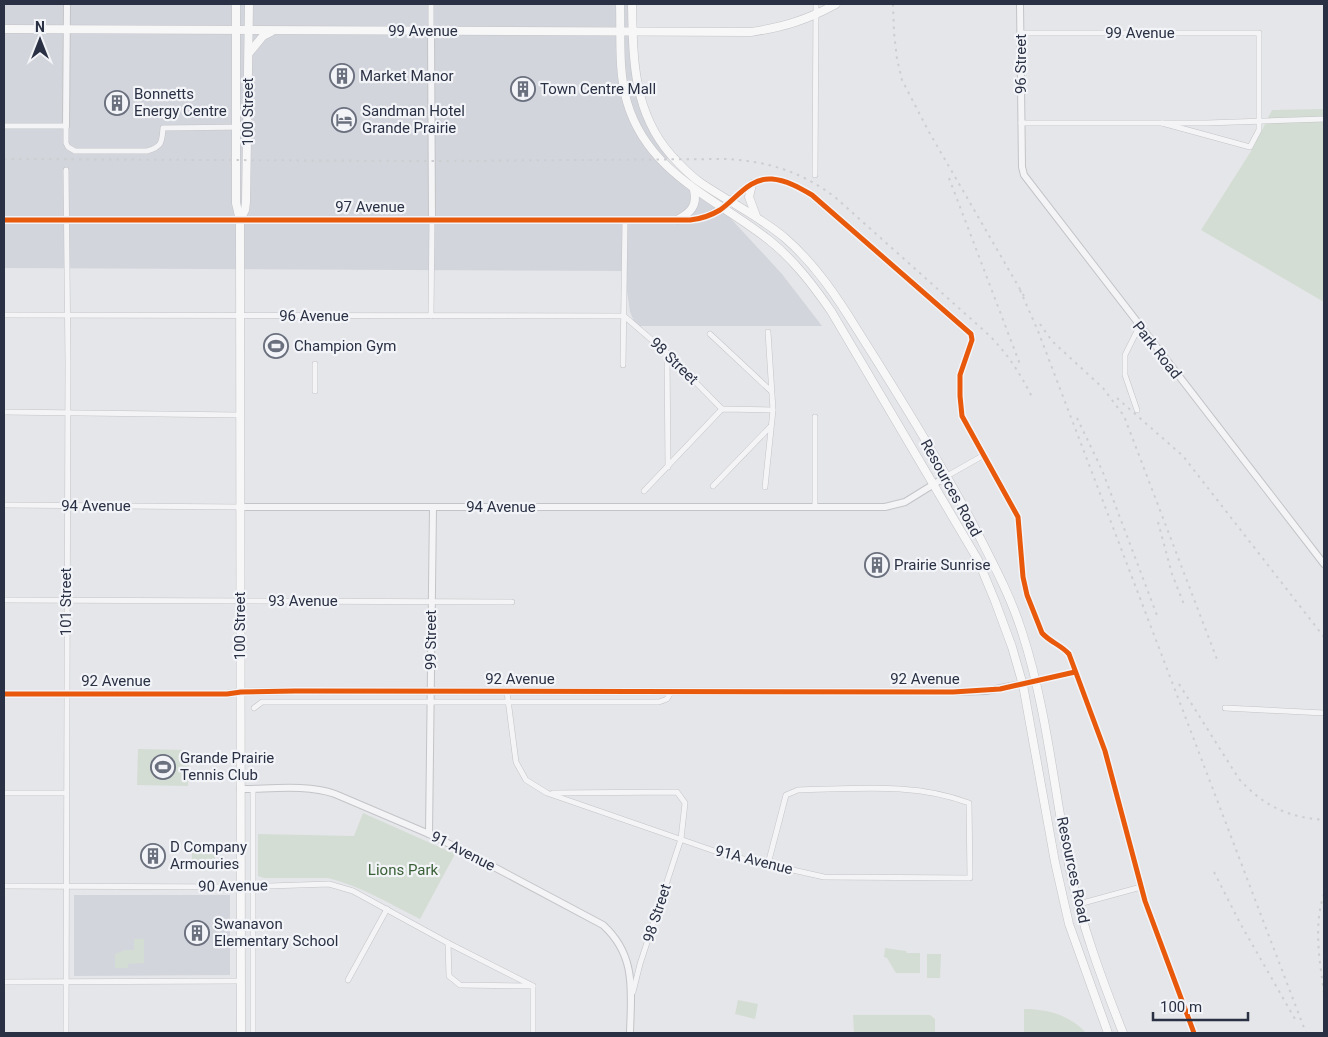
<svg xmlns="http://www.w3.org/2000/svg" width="1328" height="1037" font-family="Roboto,sans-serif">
<rect width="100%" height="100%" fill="#e5e6e9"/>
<!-- built -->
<g fill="#d3d5dc">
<path d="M4,4h628l8,95 34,60h-14l62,50 60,65 40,52h-186l-6,-14 -6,-41 -620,-3z"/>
<path d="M74,895h156v80l-156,1z"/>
</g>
<!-- green -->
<g fill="#d4ddd4">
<path d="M1324,109v193l-123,-72 52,-82 19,-38z"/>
<path d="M138,749l51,1 -1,36 -51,-1z"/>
<path d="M363,813l92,41 -35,65c-30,-15 -59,-33 -92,-41h-64l-6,-2v-42l96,2z"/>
<path d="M192,848l23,1v18l-23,-1z"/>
<path d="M134,939h10v24l-16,1v4h-13v-14l10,-4h9z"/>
<path d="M885,948l21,3 1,2h13v20h-24l-9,-15 -3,-1z"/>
<path d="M927,954h14l-1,24h-13z"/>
<path d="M738,1000l20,4 -3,15 -20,-5z"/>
<path d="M1024,1009c23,0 46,6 62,24h-62z"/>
<path d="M853,1015h77l5,4v14h-81z"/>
</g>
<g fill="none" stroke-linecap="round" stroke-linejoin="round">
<defs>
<g id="minor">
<path d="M431,4v27"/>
<path d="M1021,33h238v97l-9,17 -88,-24"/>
<path d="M1021,123h186l117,-4"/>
<path d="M4,126h62v17l2,4 7,4h72c15,-4 15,-9 16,-23l85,-1"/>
<path d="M815,175l1,-171"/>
<path d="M731,200c35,-27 41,-28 81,-5l159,139 1,6 -12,35v21l2,20 56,101 5,60 4,18 15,38c8,9 19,12 27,21l36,97 40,150 49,132"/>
<path d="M4,315l620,1"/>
<path d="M431,316l1,-96"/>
<path d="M624,316l43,37 55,56"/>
<path d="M710,334l61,57"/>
<path d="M667,353l1,114"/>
<path d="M315,364v27"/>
<path d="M623,365l2,-144"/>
<path d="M1137,410l-12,-35v-20l14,-28"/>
<path d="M4,412l235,3"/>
<path d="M815,417v90"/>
<path d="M947,476l37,-21"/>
<path d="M713,486l57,-59"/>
<path d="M765,487l8,-77 -5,-78"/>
<path d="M644,491l78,-82 51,1"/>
<path d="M4,505l236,2"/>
<path d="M4,600l508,2"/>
<path d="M1036,681l39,-9"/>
<path d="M507,692l9,70 10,18 21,13 179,62 98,22 146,1 -1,-75c-54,-21 -114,-14 -171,-13l-12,5 -18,69"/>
<path d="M254,708l8,-6h397l8,-3 4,-7"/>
<path d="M1225,708l99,5"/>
<path d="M4,793h62"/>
<path d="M553,793l124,-1 8,11 -4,36 -41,125 -7,28"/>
<path d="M4,886l237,1 88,-3 24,7 95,52 85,43"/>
<path d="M1079,904l62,-17"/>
<path d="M448,943l1,33 11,9 70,1"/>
<path d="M348,980l39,-71"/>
<path d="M4,982l237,-1"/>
<path d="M66,1033l2,-671 -2,-192"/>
<path d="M253,1033v-244"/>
<path d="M533,1033v-47"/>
</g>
<g id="tertiary">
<path d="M1020,4l2,163 2,8 300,389"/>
<path d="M431,31l1,189"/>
<path d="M66,126l1,-122"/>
<path d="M4,220h686c17,-2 29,-8 41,-20"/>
<path d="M240,507h645l20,-5 42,-26"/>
<path d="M4,694h223l14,-2 54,-1 658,1 33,-1 50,-10"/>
<path d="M240,789c30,0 67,-5 95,5l94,40 35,17 139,74c34,31 28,67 27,108"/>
<path d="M429,834l4,-327"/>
</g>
<g id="secondary">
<path d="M236,4v199l4,17 1,813"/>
<path d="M620,4c1,32 -2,67 7,98 21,72 89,96 142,138 25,20 44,45 62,71l147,249 17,41 17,46 11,38 32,177 14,62 39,109"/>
<path d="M632,4c1,54 1,108 39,151 9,10 18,20 30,28 28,19 58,33 84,55 30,26 52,59 73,93 40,63 80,127 115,193 18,36 37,70 49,108 25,77 32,159 48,238 12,56 32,110 53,163"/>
<path d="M4,29l747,3c33,-5 56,-12 85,-28"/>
<path d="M249,53l14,-17 8,-4"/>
<path d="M752,184l-3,13 7,19"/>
<path d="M240,220l5,-10 1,-8 3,-198"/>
<path d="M677,220c13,-7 21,-14 17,-30"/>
</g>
</defs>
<!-- minor casing -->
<use href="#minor" stroke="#c3c4c7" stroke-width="6"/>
<!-- tertiary casing -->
<use href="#tertiary" stroke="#c3c4c7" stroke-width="8"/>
<!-- secondary casing -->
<use href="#secondary" stroke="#c3c4c7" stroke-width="9"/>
<!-- minor -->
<use href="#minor" stroke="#f4f4f6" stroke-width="5"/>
<!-- tertiary -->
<use href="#tertiary" stroke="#f4f4f6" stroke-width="6"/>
<!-- secondary -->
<use href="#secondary" stroke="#f7f7f8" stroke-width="8"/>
<!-- rail -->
<g stroke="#cdced1" stroke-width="2" stroke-dasharray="2.5 5" stroke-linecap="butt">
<path d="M893,4l1,29 3,26 5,21 27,52 95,164"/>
<path d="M4,159l428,2 294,-2c41,2 77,13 110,39l154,138c19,20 30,37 42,61"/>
<path d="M949,178l72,189"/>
<path d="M1020,290l18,41 268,702"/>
<path d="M1040,324l12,17 51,47 21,28 94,246"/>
<path d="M1117,398l66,58 141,181"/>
<path d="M1077,418l25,52 56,148"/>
<path d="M1158,522l14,52 13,33"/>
<path d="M1179,684l60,95c25,27 48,38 85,41"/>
<path d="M1214,872l26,51 55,96"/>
<path d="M1324,894c-11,33 -4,67 0,100"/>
</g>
<defs>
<g id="cycleway">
<path d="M4,220h686c11,-1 20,-4 30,-10 16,-11 30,-33 52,-31 14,1 28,9 40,16l159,139 1,6 -12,35v21l2,20 56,101 5,60 4,18 15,38c8,9 19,12 27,21l36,97 40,150 49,132"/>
<path d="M4,694h223l14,-2 54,-1 658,1 47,-3 75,-17"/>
</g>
</defs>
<!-- cycleway casing -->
<use href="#cycleway" stroke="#f2f4f8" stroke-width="8"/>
<!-- cycleway -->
<use href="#cycleway" stroke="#e8590c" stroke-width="5"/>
</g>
<!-- icons -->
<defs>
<symbol id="building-ring" viewBox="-11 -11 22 22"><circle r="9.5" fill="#f2f4f8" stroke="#6b707e" stroke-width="1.5"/><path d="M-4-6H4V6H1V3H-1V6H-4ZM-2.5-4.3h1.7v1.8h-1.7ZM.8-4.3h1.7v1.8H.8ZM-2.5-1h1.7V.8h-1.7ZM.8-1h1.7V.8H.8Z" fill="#6b707e"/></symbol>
<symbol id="hotel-ring" viewBox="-11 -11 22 22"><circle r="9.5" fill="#f2f4f8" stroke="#6b707e" stroke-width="1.5"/><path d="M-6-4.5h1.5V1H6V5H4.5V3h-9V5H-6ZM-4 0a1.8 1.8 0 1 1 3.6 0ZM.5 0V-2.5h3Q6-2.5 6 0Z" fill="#6b707e"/></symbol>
<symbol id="stadium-ring" viewBox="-11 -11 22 22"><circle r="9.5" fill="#f2f4f8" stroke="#6b707e" stroke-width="1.5"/><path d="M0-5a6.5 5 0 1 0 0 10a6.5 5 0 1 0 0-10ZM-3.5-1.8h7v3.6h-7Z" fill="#6b707e"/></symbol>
</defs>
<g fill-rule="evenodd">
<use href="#building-ring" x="328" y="62" width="28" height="28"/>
<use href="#building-ring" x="509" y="75" width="28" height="28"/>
<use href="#building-ring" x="103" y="89" width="28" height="28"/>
<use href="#hotel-ring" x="330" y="106" width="28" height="28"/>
<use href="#stadium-ring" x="262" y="332" width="28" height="28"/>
<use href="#building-ring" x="863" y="551" width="28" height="28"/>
<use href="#stadium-ring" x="149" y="753" width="28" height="28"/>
<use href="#building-ring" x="139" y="842" width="28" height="28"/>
<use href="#building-ring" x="183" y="919" width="28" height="28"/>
</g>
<g text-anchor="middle" stroke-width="4.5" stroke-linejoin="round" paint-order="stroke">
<!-- street labels -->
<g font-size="15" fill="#2a3144" stroke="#f2f4f8">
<text x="423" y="36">99 Avenue</text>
<text x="1140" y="38">99 Avenue</text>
<text transform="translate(1021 64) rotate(-90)" y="5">96 Street</text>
<text transform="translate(248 112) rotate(-90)" y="5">100 Street</text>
<text x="370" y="212">97 Avenue</text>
<text x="314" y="321">96 Avenue</text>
<text transform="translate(1157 350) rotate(52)" y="5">Park Road</text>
<text transform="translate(674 361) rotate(44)" y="5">98 Street</text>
<text transform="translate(951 488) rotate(61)" y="5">Resources Road</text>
<text x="96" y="511">94 Avenue</text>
<text x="501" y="512">94 Avenue</text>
<text x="303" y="606">93 Avenue</text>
<text transform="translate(66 602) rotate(-90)" y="5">101 Street</text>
<text transform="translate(240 626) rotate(-90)" y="5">100 Street</text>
<text transform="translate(431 640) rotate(-90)" y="5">99 Street</text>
<text x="520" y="684">92 Avenue</text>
<text x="925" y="684">92 Avenue</text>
<text x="116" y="686">92 Avenue</text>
<text transform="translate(463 851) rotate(27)" y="5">91 Avenue</text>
<text transform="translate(754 860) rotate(14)" y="5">91A Avenue</text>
<text transform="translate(1073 870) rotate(78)" y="5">Resources Road</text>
<text transform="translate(233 886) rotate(-1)" y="5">90 Avenue</text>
<text transform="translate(657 913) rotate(-72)" y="5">98 Street</text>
</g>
<!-- poi labels -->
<g font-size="15" fill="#2a3144" stroke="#f2f4f8" text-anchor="start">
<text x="360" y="81">Market Manor</text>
<text x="540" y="94">Town Centre Mall</text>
<text x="134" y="99">Bonnetts<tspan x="134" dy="17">Energy Centre</tspan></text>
<text x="362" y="116">Sandman Hotel<tspan x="362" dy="17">Grande Prairie</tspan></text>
<text x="294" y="351">Champion Gym</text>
<text x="894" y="570">Prairie Sunrise</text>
<text x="180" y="763">Grande Prairie<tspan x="180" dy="17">Tennis Club</tspan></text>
<text x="170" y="852">D Company<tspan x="170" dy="17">Armouries</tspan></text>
<text x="214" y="929">Swanavon<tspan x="214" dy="17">Elementary School</tspan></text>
</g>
<!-- park labels -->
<g font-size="15" fill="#3b6037" stroke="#f2f4f8">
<text x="403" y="875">Lions Park</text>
</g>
</g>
<!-- border -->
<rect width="1328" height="1037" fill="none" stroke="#2a3144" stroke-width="10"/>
<!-- north arrow -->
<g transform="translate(40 40)" stroke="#f2f4f8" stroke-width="4" paint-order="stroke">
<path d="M0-4L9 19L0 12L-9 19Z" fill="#2a3144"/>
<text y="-8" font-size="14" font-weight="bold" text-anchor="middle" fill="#2a3144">N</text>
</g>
<!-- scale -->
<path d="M1153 1012v8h95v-8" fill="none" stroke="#2a3144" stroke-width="2.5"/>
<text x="1160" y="1012" font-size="15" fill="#2a3144" stroke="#f2f4f8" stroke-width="4" paint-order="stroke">100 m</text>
</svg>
